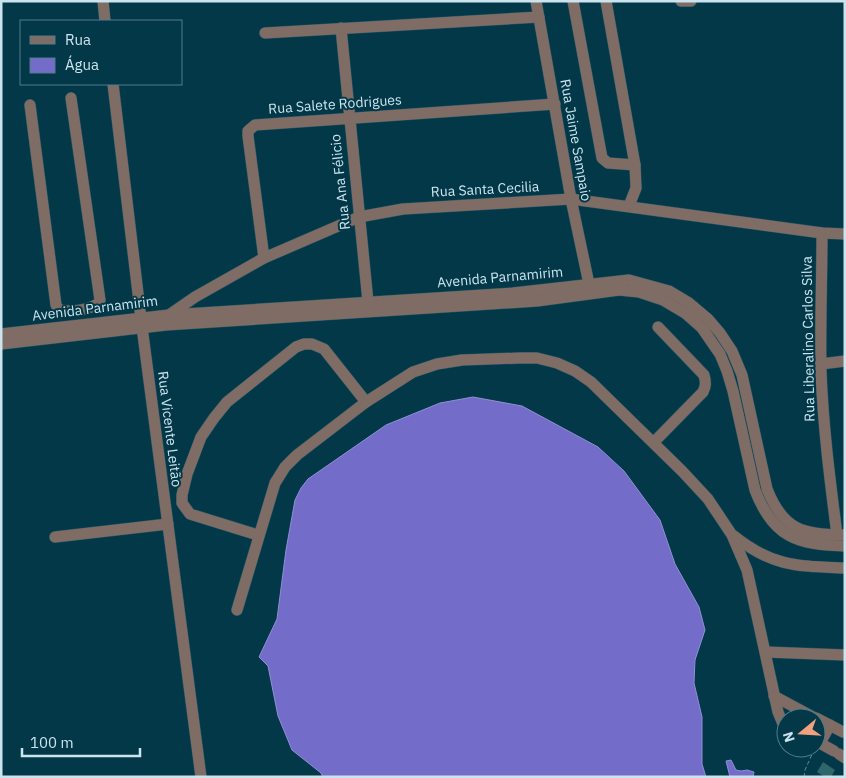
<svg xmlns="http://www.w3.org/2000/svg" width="846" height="778" font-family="'IBM Plex Sans',sans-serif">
<rect width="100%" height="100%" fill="#023848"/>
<!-- water -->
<g fill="#746cc9" stroke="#8e90d4">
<path d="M473,397l49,9 76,41 26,24 36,49 15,44 24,43 6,23 -10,30 -1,23 8,34v47l4,13h-383l-2,-4 -29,-23 -14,-34 -10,-50 -9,-9 18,-38 9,-69 9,-50 6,-12 7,-9 78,-54 54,-22z"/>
<path d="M731,760l5,10 5,1 6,-1 7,2 -1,5h-23l-4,-16z"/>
</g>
<!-- building -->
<path fill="#2f666c" d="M823,762l12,8 -4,7h-6l-8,-5z"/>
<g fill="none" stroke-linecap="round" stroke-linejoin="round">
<defs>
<g id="minor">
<path d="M103,1l2,20"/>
<path d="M536,1l35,198 18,85"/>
<path d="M573,1l29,157 6,5 27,2"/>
<path d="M606,1l29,164 1,23 -7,18"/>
<path d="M681,1h10"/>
<path d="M341,28l27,274"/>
<path d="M265,33l274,-16"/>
<path d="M113,84l29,243 59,450"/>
<path d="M30,105l26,200c2,3 2,5 6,5 10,3 29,-1 37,-7l1,-3 -29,-202"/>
<path d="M822,233c0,46 -2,92 -1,138 2,55 9,109 16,164"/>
<path d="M264,258l-16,-122v-5l7,-6 300,-21"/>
<path d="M169,315l26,-18 69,-39 95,-41 44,-8 168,-10 251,34 23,1"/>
<path d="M1,334l168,-19 344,-22 116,-13 40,11 20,12 19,16 12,14 12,18 10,24 25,114c16,41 36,46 78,46"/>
<path d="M1,344l165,-19 371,-24 82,-11 20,2 24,8 22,13 17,15 18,26 7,17 6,20 22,99c18,47 42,55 90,56"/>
<path d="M821,364l24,-3"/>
<path d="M654,442l49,-50c3,-6 3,-10 1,-17l-46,-48"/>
<path d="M258,535l-68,-21 -8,-11v-8l5,-21 14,-37 13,-19 13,-16 69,-55 8,-3h8l12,5 42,53"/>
<path d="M734,536c39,31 63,30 111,32"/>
<path d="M55,537l113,-13"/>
<path d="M237,610l38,-127 10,-16 12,-12 69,-53 47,-30 24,-8 25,-4 58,-2h17l20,5 18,8 16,11 91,89 26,28 24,36 15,35 31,142 5,12 3,2"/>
<path d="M766,652l79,3"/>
<path d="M774,696l41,22"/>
<path d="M816,718l27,14"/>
<path d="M816,741l18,10"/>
<path d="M820,743l10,-18"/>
<path d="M839,754l6,4"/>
</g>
</defs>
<!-- minor casing -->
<use href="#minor" stroke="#225463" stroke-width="12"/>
<!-- path -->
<path stroke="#638b98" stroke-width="1" stroke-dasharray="4 2.5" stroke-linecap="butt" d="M804,777l1,-7 8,-18"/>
<!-- minor -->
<use href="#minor" stroke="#7f6c64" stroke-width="11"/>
</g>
<g text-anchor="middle" stroke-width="4" stroke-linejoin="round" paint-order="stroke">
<!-- street labels -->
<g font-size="14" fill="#cce4ee" stroke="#023848">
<text transform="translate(335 104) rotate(-4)" y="5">Rua Salete Rodrigues</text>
<text transform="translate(576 140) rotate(80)" y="5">Rua Jaime Sampaio</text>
<text transform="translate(340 182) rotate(-96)" y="5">Rua Ana Félicio</text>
<text transform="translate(485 189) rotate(-3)" y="5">Rua Santa Cecilia</text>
<text transform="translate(500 277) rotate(-5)" y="5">Avenida Parnamirim</text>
<text transform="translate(95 308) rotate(-7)" y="5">Avenida Parnamirim</text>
<text transform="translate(808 339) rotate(-91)" y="5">Rua Liberalino Carlos Silva</text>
<text transform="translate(170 429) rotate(83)" y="5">Rua Vicente Leitão</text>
</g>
</g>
<!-- border -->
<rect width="846" height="778" fill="none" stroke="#cce4ee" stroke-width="5"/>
<!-- legend -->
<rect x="20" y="20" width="162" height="65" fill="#023848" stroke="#537d8a"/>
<rect x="30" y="36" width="25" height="8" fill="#7f6c64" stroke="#537d8a"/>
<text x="65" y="45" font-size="15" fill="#cce4ee">Rua</text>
<rect x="30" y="58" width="25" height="15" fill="#746cc9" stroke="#537d8a"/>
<text x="65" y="70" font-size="15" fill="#cce4ee">Água</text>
<!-- north arrow -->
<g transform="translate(801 733) rotate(252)"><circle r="24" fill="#023848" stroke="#537d8a"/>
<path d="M0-4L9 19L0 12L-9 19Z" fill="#f1a17d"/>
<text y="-8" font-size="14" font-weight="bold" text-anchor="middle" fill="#cce4ee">N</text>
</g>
<!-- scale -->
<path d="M22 748v8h118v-8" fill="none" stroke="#cce4ee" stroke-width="2.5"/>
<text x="30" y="748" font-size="15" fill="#cce4ee" stroke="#023848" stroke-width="4" paint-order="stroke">100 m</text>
</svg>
